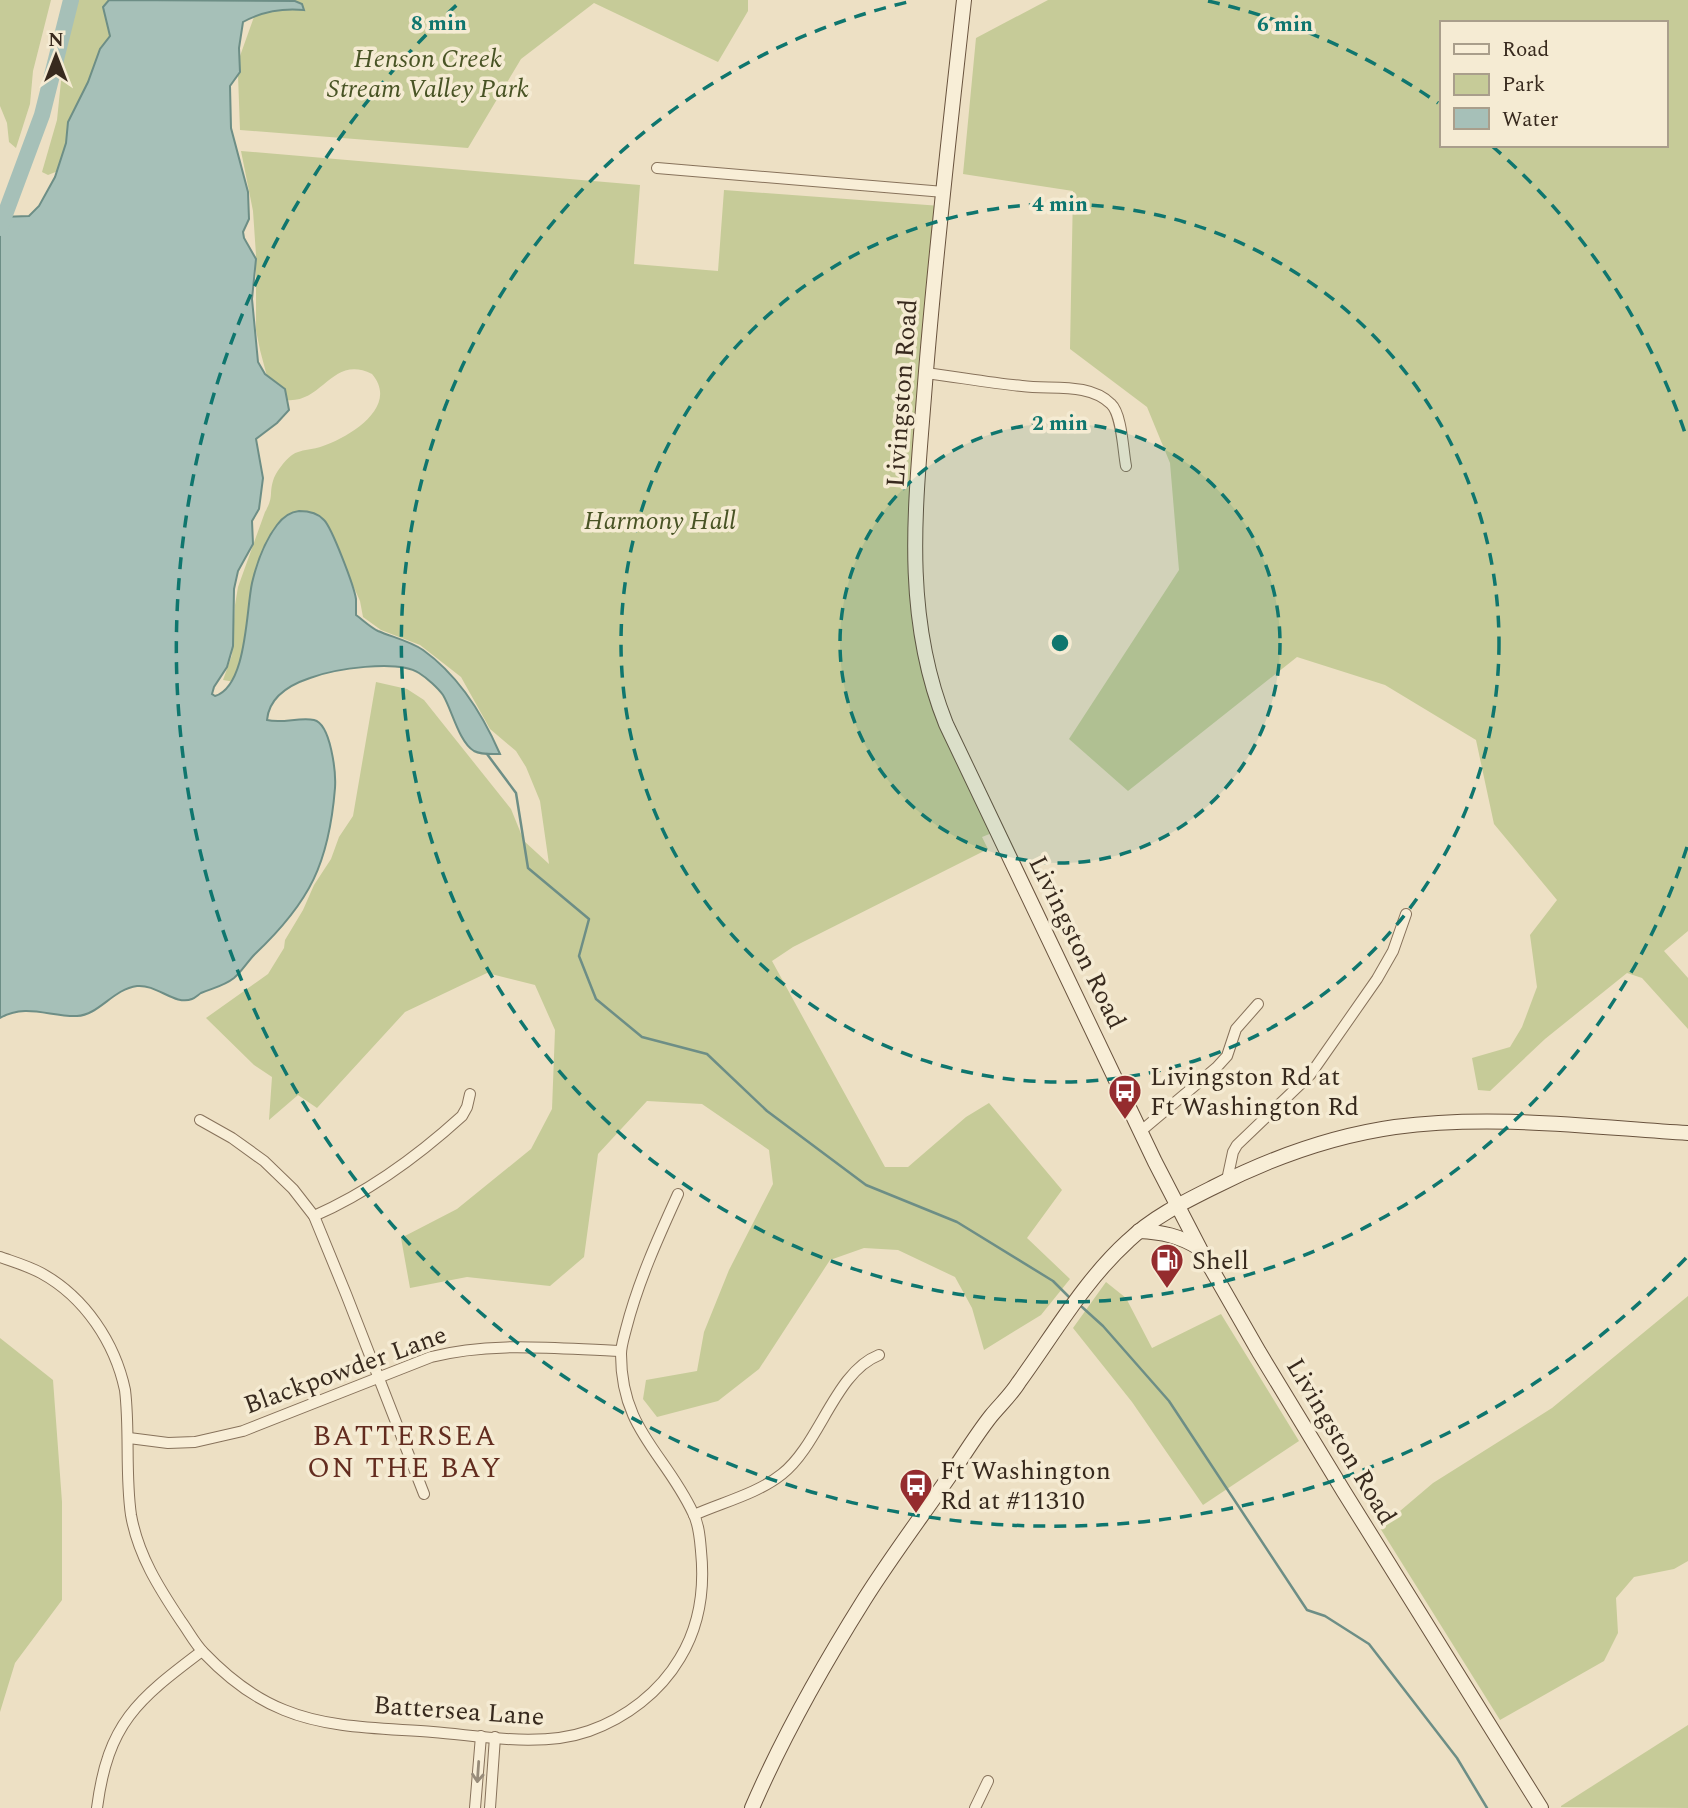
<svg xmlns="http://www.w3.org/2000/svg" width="1688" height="1808" font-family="Spectral,serif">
<rect width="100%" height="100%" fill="#ede0c4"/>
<!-- green -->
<g fill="#c6cb98" fill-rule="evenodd">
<path d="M0,0h51l-18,71 -3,33 -14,44 -7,-6 -2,-19 -7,-17z"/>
<path d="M75,0h46l-6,32 -52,137 -15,6 -6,-3 15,-52 9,-87z"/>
<path d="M260,0h488v11l-30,51 -124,-59 -73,56 -53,89 -228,-18 -2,-55 2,-19z"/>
<path d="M1048,0h640v931l-24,20 24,27v51l-46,-51 -15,-5 -82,66 -55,52 -12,-1 -6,-32 38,-11 12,-20 15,-40 -7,-52 27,-35 -63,-76 -18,-84 -91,-55 -88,-28 -169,134 -59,-52 110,-169 -9,-107 -23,-56 -77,-58 3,-158 -110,-17 13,-136zM1441,23h224v122h-224z"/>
<path d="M241,151l399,34 -6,79 84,7 6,-81 217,16 -18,180 -4,254 73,193 -10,4 6,12 -195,98 -21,14 113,206h23l58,-50 23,-14 73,87 -35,48 43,41 -29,36 -57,35 -12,-42 -17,-31 -57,-27 -34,-2 -34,12 -71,109 -41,32 -61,16 -14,-18 3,-19 51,-9 7,-39 25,-62 44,-86 -4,-34 -67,-46 -55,-3 -49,53 -14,103 -34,29 -83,-9 -57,11 -9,-50 56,-29 74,-60 21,-40 3,-79 -20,-45 -48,-12 -82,39 -88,96 -19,-13 -29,25 3,-43 -18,-12 -48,-47 62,-44 16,-26 1,-8 18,-30 11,-25 17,-26 8,-22 14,-21 23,-134 31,7 17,11 87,109 13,32 25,23 -9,-63 -14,-34 -10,-16 -26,-22 -29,-52 -41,-32 -39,-15 -18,-13 -3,-16 -30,-67c-2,-26 -38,-30 -52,-11l-43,159 -12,-2 9,-25 3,-50 3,-18 27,-75c9,-15 4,-18 8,-31 2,-8 12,-21 19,-26 8,-6 22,-5 31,-9 26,-9 77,-39 49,-72 -40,-20 -49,30 -86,26l-17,-16 -9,-34 -4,-20v-75l-3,-44z"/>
<path d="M1106,1282l20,16 26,50 69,-34 78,127 -96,64 -71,-103 -59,-74z"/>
<path d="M1688,1296v265l-14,8 -40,8 -18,21 2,35 -14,28 -104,59 -120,-192 53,-45 119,-75z"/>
<path d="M0,1338l53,42 9,122v98l-47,63 -15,49z"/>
<path d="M1688,1725v83l-127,-1v-1z"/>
</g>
<!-- water -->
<path fill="#a6c0b8" stroke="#6d8e86" stroke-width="2" d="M109,0l186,1 7,3 2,6c-21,-2 -43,2 -61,12l-4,26 1,24 -10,14 1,42 17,64 1,27 -6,13 1,6 12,21 -4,40 6,63 7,12 20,15 4,21 -12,13 -21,16 7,39 -4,31 -7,12 1,23 -15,27 -4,18 -1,57 -6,21 -13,20 -2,7 3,2c32,-10 31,-85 37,-113 5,-21 12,-41 25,-58 6,-8 12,-13 22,-14 8,0 19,2 25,9 8,8 30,66 32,79 0,5 0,11 0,16 7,5 14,12 22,16 14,6 32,10 45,19 35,25 60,65 77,104 -8,0 -18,1 -26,-3 -15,-9 -22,-41 -31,-56 -5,-7 -16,-17 -24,-22 -22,-14 -85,-4 -109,5 -21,7 -41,19 -43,42 15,4 32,-3 47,0 17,4 22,53 21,68 -6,75 -25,114 -80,166 -7,7 -13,17 -21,24 -10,8 -21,10 -33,15 -3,2 -6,5 -9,6 -17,7 -35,-15 -55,-13 -24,3 -38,29 -60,30 -27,1 -51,-13 -77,2v-801l29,-1 10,-10 16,-29 11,-34 2,-21 20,-40 12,-33 10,-13 -7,-29z"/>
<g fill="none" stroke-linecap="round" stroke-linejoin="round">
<!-- stream -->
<g stroke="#6d8e86" stroke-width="2.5">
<path d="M487,754l29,39 12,75 61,51 -10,37 17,43 46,38 65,17 60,57 99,74 91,37 96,59 16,16"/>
<path d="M1082,1307l21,19 66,75 138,209 18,6 44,28 88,114 30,50"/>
</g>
<!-- river -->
<path stroke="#a6c0b8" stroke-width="16" d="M0,228l42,-113 29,-115"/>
<defs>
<g id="street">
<path d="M657,168l287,24"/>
<path d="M926,373c32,4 64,10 96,13 29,4 67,-4 89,18 11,10 12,47 15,62"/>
<path d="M200,1120l32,18 32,23 29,28 21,27 32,78 78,200"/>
<path d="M1141,1131l76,-64 10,-11 9,-27 22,-25"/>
<path d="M1227,1180l6,-28 4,-7 73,-70 67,-96 16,-28 13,-37"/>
<path d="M314,1216c55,-24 104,-60 148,-100l5,-9 3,-13"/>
<path d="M0,1257c14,5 28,9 41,16 44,24 74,70 84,117 5,41 0,84 6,125 7,40 28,73 50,106 8,11 14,23 23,32 22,23 50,45 80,57 46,19 99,18 149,22 50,4 107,16 156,-1 37,-13 71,-39 91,-73 20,-33 25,-68 21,-107 -1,-12 -2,-27 -8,-38 -28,-60 -72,-83 -72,-159 0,-8 3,-17 5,-25 12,-47 32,-91 52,-135"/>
<path d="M129,1438l39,5 27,-1 48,-11 188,-74c61,-16 127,-8 190,-6"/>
<path d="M694,1515c29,-13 63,-21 88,-41 38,-30 53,-102 97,-119"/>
<path d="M97,1808c11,-85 40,-108 105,-157"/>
<path d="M475,1808l6,-72"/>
<path d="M490,1808l5,-71"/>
<path d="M975,1808l13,-27"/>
</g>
<g id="secondary">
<path d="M964,0c-14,128 -29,256 -39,384 -9,117 -24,228 21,340l209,438 45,87 59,103 85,140 197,316"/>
<path d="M1139,1231c23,1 41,5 60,17"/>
<path d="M752,1808c31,-72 70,-141 112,-208 27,-43 58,-84 87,-126 13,-19 25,-39 40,-58 9,-11 20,-21 28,-34 35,-48 65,-101 109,-141 25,-24 56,-39 86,-54 57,-29 118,-51 181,-60 97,-13 196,0 293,6"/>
</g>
</defs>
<!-- street casing -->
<use href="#street" stroke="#87725b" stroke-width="12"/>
<!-- secondary casing -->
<use href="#secondary" stroke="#69533e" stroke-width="16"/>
<!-- street -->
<use href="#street" stroke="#f8eed7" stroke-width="10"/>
<!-- secondary -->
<use href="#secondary" stroke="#f8eed7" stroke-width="14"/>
</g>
<!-- one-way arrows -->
<defs><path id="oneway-shaft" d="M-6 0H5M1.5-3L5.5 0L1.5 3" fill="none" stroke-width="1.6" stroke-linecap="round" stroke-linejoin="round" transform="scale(1.75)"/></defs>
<use stroke="#988c7a" href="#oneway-shaft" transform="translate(478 1772) rotate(94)"/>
<!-- distance rings -->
<circle cx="1060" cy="643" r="220" fill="#0f766e" fill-opacity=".12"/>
<g fill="none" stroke="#0f766e" stroke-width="3.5" stroke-dasharray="12 9">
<circle cx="1060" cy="643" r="220"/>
<circle cx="1060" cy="643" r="439"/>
<path d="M1687 847A659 659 0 1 1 912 1M1208 1A659 659 0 0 1 1438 103M1492 146A659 659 0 0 1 1687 439"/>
<path d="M1686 1258A878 878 0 1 1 461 1"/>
</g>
<!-- icons -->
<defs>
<symbol id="bus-pin" viewBox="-11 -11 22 30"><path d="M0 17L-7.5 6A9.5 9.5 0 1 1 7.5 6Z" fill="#952c2e" stroke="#f5ebd3"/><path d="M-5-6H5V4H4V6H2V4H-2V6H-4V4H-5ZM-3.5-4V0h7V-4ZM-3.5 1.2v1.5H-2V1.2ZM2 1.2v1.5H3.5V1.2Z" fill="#fff"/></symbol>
<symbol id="fuel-pin" viewBox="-11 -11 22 30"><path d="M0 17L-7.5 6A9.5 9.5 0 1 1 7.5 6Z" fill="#952c2e" stroke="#f5ebd3"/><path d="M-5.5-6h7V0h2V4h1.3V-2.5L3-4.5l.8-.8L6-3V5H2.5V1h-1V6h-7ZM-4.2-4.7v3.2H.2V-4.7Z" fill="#fff"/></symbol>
</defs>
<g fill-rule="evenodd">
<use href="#bus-pin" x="1106" y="1072" width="38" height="52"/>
<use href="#fuel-pin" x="1148" y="1241" width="38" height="52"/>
<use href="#bus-pin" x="897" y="1466" width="38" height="52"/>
</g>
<g text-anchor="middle" stroke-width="7" stroke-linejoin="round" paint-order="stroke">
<!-- park labels -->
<g font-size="26" font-style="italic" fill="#495425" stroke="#f5ebd3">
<text x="428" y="67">Henson Creek<tspan x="428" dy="30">Stream Valley Park</tspan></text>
<text x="660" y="529">Harmony Hall</text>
</g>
<!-- street labels -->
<g font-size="26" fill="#382a1e" stroke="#f5ebd3">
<text transform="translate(901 393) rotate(-86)" y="9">Livingston Road</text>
<text transform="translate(1078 942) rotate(64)" y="9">Livingston Road</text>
<text transform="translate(345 1369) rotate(-20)" y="9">Blackpowder Lane</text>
<text transform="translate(1342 1441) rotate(59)" y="9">Livingston Road</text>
<text transform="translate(459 1710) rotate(4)" y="9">Battersea Lane</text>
</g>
<!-- poi labels -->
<g font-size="26" fill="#382a1e" stroke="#f5ebd3" text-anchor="start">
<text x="1150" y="1085">Livingston Rd at<tspan x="1150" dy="30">Ft Washington Rd</tspan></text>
<text x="1192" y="1269">Shell</text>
<text x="940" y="1479">Ft Washington<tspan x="940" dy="30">Rd at #11310</tspan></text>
</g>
<!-- neighbourhood labels -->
<g font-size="28" letter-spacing="2" fill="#632c1f" stroke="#f5ebd3">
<text x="405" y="1445">BATTERSEA<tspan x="405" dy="32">ON THE BAY</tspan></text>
</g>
</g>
<circle cx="1060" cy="643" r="10" fill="#0f766e" stroke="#f5ebd3" stroke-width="3.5"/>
<g font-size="21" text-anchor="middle" font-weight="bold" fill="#0f766e" stroke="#f5ebd3" stroke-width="7" stroke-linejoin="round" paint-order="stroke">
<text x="439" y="30">8 min</text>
<text x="1285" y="31">6 min</text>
<text x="1060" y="211">4 min</text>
<text x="1060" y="430">2 min</text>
</g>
<!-- legend -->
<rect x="1440" y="21" width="228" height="126" fill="#f5ebd3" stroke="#a99e8b" stroke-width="2"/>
<rect x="1454" y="44" width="35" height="10" fill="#f8eed7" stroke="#a99e8b" stroke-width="2"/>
<text x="1502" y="56" font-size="21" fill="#382a1e">Road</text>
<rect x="1454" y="74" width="35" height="21" fill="#c6cb98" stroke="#a99e8b" stroke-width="2"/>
<text x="1502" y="91" font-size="21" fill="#382a1e">Park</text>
<rect x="1454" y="108" width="35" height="21" fill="#a6c0b8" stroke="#a99e8b" stroke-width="2"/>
<text x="1502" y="126" font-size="21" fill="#382a1e">Water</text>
<!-- north arrow -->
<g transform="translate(56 56)" stroke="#f5ebd3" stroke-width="5" paint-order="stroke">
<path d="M0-5L12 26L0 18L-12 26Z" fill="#382a1e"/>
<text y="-10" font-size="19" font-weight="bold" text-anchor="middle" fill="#382a1e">N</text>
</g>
</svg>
